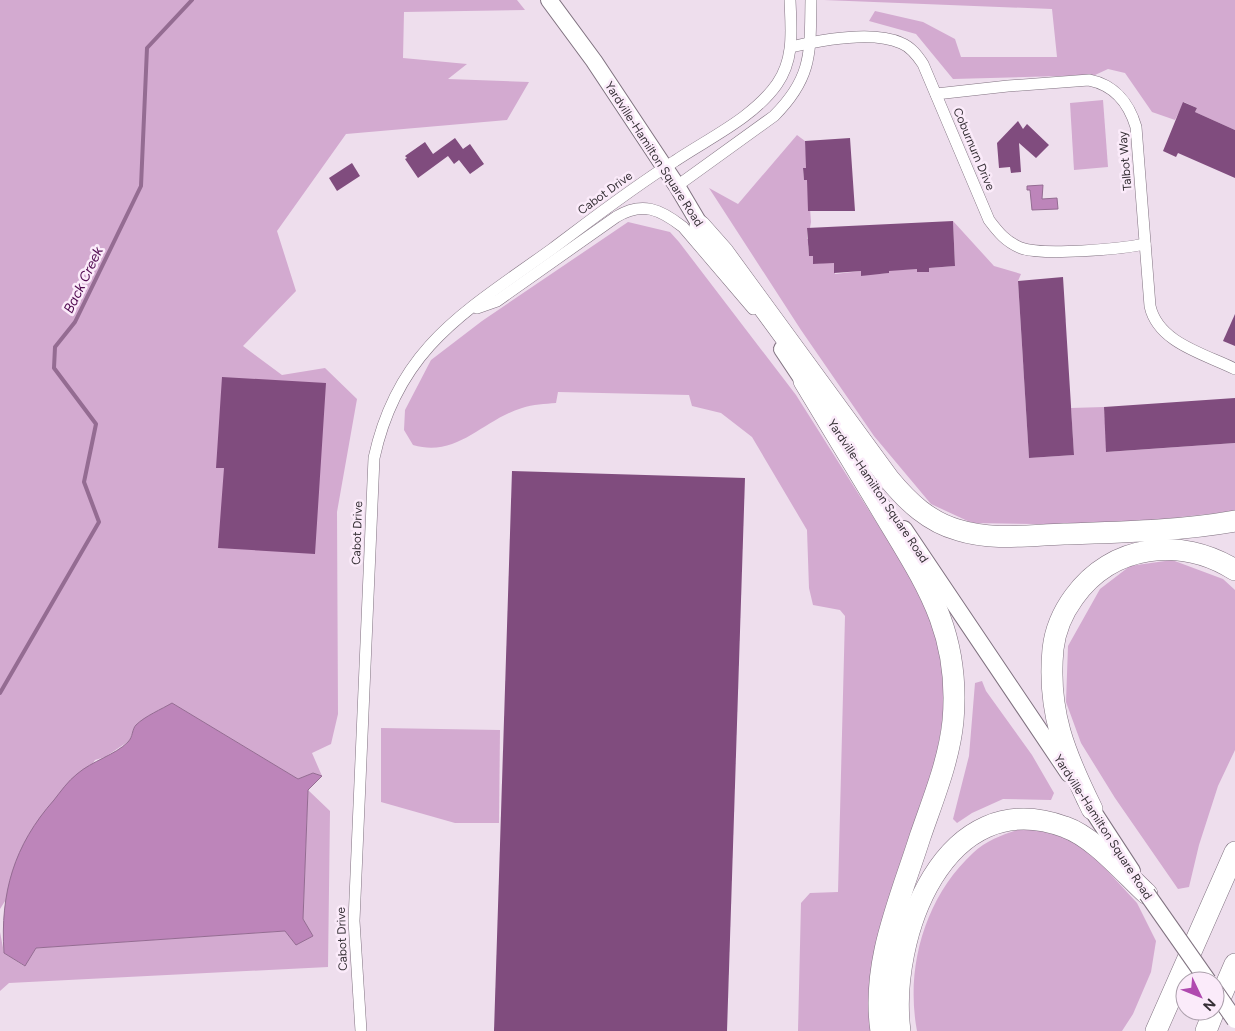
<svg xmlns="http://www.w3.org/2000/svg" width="1235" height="1031" font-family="Figtree,sans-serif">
<rect width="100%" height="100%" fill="#eedeed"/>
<!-- green -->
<g fill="#d3aad0">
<path d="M0,0h517l8,10 -121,2 -1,46 64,6 -19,15 81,3 -22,38 -161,14 -69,97 19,60 -53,55 39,29 43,-7 32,31 -20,113 1,202 -7,30 -19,9 10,23 -9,-3 -15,6 -126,-76 -36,22 -7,16 -24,16 -10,3 -95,149z"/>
<path d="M824,0h411v130l-40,-18 2,-4 -13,-6 -9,18 -23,-8 -27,-39 -17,-4 -13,6 -142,4 -37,-45 -47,-13 6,-10 48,11 32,17 6,18h96l-5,-48z"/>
<path d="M1103,100l5,67 -34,3 -4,-67z"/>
<path d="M797,135l8,6 2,27 -4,1 1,11h4l3,42 -1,6 -3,1v10h5l-4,7 1,10h4v8l21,-2 1,12 26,-3v5l17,-6v4l11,-1v-3l28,-1 1,3h11v-4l26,-2 -2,-45 41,45 27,8 -3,7 11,177 45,-3 -3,-47 33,-1 3,45 128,-9v68l-126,14 -137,-2 -41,-19 -57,-68 -73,-106 -92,-142 29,16z"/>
<path d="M628,222l42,10 9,10 117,153 127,201 20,49 1,67 -8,46 -64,273h-74l3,-128 9,-10 28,-1 7,-276 -5,-6 -27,-5 -4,-17 -2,-58 -55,-93 -31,-24 -29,-7 -3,-11 -131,-3 -2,11c-11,1 -23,1 -34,5 -40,12 -64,50 -109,37l-9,-15 1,-20 26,-50 51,-39z"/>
<path d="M1172,560l51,19 12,11v160l-17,36 -19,59 -10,42 -11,2 -63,-91 -34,-55 -15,-41 2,-56 32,-57 30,-23z"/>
<path d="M982,681l4,10 46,64 22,38 -3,7 -48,-1 -31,14 -15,10 -4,-4 16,-63 6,-73z"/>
<path d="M381,728l119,2 -1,93h-44l-74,-21z"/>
<path d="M308,790l22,21 -2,156 -319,16 -9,8v-59l4,21 20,13 12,-18 249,-17 11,13 17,-8 -10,-17z"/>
<path d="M1028,827l54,16 55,60 19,38 -5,31 -18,42 -11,17h-205c-12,-63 8,-134 56,-178 15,-14 36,-21 55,-26z"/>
</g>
<!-- water -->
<g fill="#bd85ba" stroke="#946c92">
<path d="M1043,185l-1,14 15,-1 1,11 -26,1 -2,-20h-3v-4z"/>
<path d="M172,703l126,76 15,-6 9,3 -14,14 -5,129 10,17 -17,9 -11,-14 -249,17 -11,18 -21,-13c-4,-60 10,-108 50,-153 7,-9 14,-19 23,-26 15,-13 38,-19 51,-32 5,-5 4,-13 8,-17 9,-9 26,-16 36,-22z"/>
</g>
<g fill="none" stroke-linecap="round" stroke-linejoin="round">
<!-- stream -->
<path stroke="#946c92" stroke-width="4" d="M0,693l99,-171 -15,-40 12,-58 -42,-56 1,-21 20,-25 66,-136 6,-138 45,-48"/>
</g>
<!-- building -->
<g fill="#804c7e">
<path d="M1183,102l14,6 -2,4 40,18v48l-57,-25 -2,4 -13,-6z"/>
<path d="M1018,121l5,8 4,-5 22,21 -13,13 -17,-15 2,29 -10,1 -1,-6 -11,1 -2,-25z"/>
<path d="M455,138l8,11 7,-5 14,20 -14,10 -11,-14 -5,4 -6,-8 -30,22 -13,-19 2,-1 -2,-2 20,-14 8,12z"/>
<path d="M850,138l5,73h-47l-1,-31h-3l-1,-12h3l-1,-27z"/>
<path d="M352,163l8,13 -23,15 -8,-13z"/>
<path d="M953,221l2,45 -26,2v4h-12v-3l-28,2v2l-28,3v-5l-27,2v-10l-21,1v-8h-4l-2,-28z"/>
<path d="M1063,277l11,178 -45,3 -11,-177z"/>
<path d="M1235,314v32l-12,-5z"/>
<path d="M222,377l104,6 -11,171 -97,-6 6,-80h-8z"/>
<path d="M1235,398v45l-129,9 -2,-45z"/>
<path d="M512,471l233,7 -18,553h-233z"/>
</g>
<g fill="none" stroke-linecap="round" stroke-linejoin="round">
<defs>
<g id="street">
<path d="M791,47c30,-7 81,-17 110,-4 10,4 16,12 22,21l66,156c9,12 17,22 32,28 22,8 100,1 124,-4"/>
<path d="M936,94l72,-8 81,-6c25,5 40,23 47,47l14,179c8,37 55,48 85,63"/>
<path d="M677,186l97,-70c39,-39 36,-64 37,-116"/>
<path d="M477,308l20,-7 119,-84c26,-16 44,-8 67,10l70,82"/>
<path d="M361,1031l-7,-110 20,-463c24,-111 92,-147 178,-209 40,-30 80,-61 123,-88 34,-23 78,-43 102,-77 18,-26 14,-55 13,-84"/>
</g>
<g id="secondary">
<path d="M549,0l45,61 83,125 29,49"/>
<path d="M782,349l28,42"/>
<path d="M904,529l165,245"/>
<path d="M1085,799l47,72"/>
</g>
<g id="highway">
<path d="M700,226l23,26 166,227c19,23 40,43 69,51 35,11 71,5 106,4 57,-2 115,-3 171,-13"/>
<path d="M804,381c25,42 51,84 76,126 44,74 81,123 73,214 -4,40 -20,78 -33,116 -20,63 -49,126 -39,194"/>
<path d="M1092,809c-27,-55 -45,-97 -39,-160 2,-18 10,-37 21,-52 38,-53 107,-61 161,-27"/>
<path d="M1215,1010l20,-46"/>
<path d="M900,1031c-12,-93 44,-249 165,-204 29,10 59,46 82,67"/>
<path d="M1156,1031l79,-179"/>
<path d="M1206,1031l8,-20"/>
</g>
</defs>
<!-- street casing -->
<use href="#street" stroke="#807280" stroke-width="12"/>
<!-- secondary casing -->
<use href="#secondary" stroke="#807280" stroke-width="18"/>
<!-- highway casing -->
<use href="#highway" stroke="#807280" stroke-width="22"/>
<!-- street -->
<use href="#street" stroke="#fff" stroke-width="11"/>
<!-- secondary -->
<use href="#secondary" stroke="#fff" stroke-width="16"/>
<!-- highway -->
<use href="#highway" stroke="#fff" stroke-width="21"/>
<defs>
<g id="secondary-bridge">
<path d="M1147,894l61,87"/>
<path d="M1215,991l20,29"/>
</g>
</defs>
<!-- secondary-bridge casing -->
<use href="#secondary-bridge" stroke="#807280" stroke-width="18" stroke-linecap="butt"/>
<!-- secondary-bridge -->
<use href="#secondary-bridge" stroke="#fff" stroke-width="16"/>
</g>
<g text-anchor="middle" stroke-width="5" stroke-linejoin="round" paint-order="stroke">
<!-- street labels -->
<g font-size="12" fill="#363036" stroke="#fbebfa">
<text transform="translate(974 149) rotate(67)" y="4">Coburnurn Drive</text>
<text transform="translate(654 154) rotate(57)" y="4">Yardville-Hamilton Square Road</text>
<text transform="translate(1125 161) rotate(-95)" y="4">Talbot Way</text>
<text transform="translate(605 193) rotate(-36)" y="4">Cabot Drive</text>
<text transform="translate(878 491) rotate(56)" y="4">Yardville-Hamilton Square Road</text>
<text transform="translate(357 533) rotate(-88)" y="4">Cabot Drive</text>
<text transform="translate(1103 827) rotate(57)" y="4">Yardville-Hamilton Square Road</text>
<text transform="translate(342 939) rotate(-92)" y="4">Cabot Drive</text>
</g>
<!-- water labels -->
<g font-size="14" font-style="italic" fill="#520d52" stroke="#fbebfa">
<text transform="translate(83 280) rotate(-64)" y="5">Back Creek</text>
</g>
</g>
<!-- north arrow -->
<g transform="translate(1200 996) rotate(133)"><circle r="24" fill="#fbebfa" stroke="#aca0ac"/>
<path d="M0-4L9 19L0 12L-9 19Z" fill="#b04aaf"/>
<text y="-8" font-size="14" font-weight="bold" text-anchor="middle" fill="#363036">N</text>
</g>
</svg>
